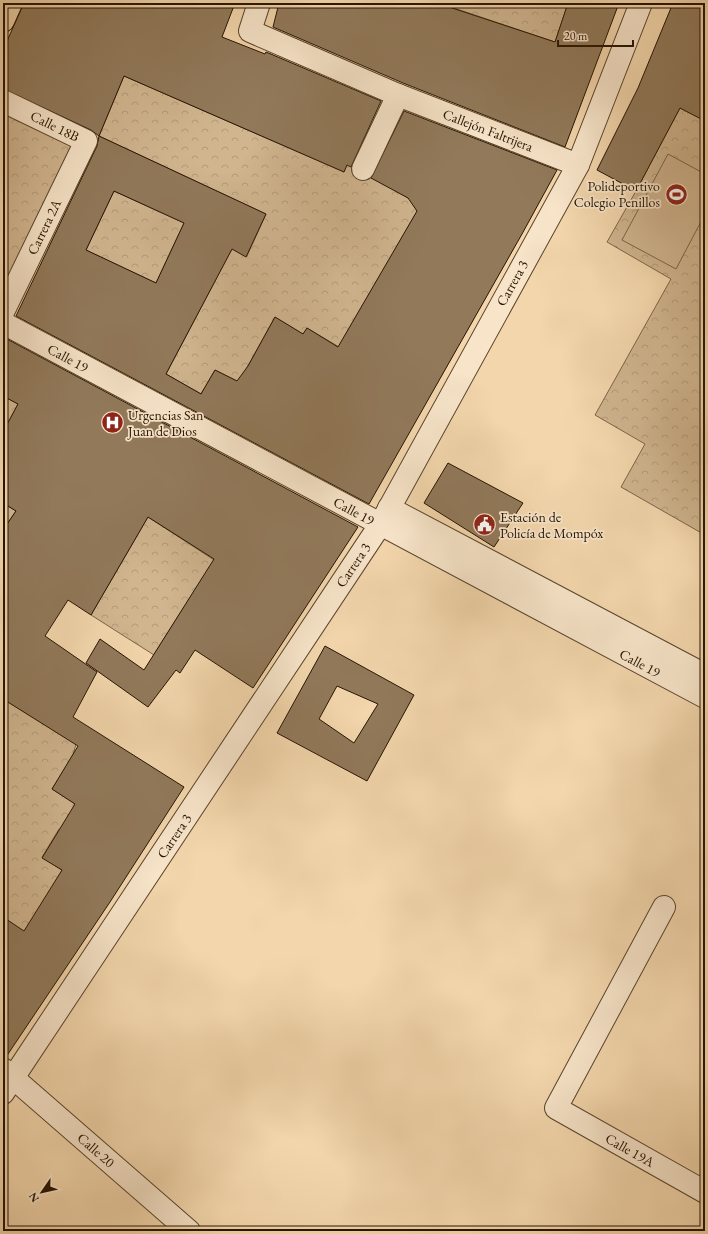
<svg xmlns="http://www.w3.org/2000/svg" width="708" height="1234" font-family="'EB Garamond',serif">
<defs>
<pattern id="forest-crowns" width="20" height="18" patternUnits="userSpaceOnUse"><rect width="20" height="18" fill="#d0b58f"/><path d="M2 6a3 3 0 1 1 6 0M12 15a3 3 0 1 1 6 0" fill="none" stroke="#b39b7a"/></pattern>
</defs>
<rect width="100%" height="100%" fill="#f3d6ac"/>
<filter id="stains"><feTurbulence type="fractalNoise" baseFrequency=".005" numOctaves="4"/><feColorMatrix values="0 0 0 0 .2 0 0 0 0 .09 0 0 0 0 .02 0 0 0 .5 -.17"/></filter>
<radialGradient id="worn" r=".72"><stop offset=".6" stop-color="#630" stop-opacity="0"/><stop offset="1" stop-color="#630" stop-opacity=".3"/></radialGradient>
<!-- forest -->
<g fill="url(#forest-crowns)" stroke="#7c6448">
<path d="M439,3h129l-13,39z"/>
<path d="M124,76l220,96 3,-8 74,41 -82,142 -32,-19 -4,6 -28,-17 -36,65 -24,-12 -14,24 -35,-20 66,-125 15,7 19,-42 -167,-78z"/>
<path d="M3,101l83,40 -83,171z"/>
<path d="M680,108l25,13v414l-84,-48 24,-43 -50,-29 76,-136 -64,-37 29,-51z"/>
<path d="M114,191l70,32 -28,60 -70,-33z"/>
<path d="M3,396l15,8 -15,28z"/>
<path d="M3,503l13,8 -13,19z"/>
<path d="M148,517l66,43 -60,95 -63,-40z"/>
<path d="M3,699l73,45 -3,11 -21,34 42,27 -16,26 -19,-13 -17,28 21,14 -39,61 -21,-15z"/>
</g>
<!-- garden -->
<path fill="#d0b58f" stroke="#7c6448" d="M668,154l37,20v40l-29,55 -54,-29z"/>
<!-- building -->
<g fill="#91795a" stroke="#271401" fill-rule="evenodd">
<path d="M24,3h211l-13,34 43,17 1,-2 115,49 -30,66 -4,-2 -3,7 -220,-96 -25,60 -8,-6 -88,-41v-39z"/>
<path d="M279,3h158l118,39 13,-39h51l-54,144 -162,-64 -130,-56z"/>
<path d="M673,3h32v118l-25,-13 -44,83 -39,-21 41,-82z"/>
<path d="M404,111l153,59 -35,64 -153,270 -353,-188 81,-170 2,-10 167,78 -20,43 -14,-8 -66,125 35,20 14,-24 22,11 11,-15 27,-49 28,17 4,-6 31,19 79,-136 -9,-13 -37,-20zM114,191l70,32 -28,60 -70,-33z"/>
<path d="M5,338l353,189 -105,161 -58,-38 -15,23 -4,-3 -28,37 -62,-44 14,-24 44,31 70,-111 -66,-42 -57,98 -23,-15 -23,36 52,36 -24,45 111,70 -74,115 -104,155h-3v-140l21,14 38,-61 -20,-12 33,-54 -23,-15 26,-43 -75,-47v-169l13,-19 -13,-8v-71l15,-28 -15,-8v-52z"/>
<path d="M448,463l75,40 -29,44 -70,-44z"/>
<path d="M325,646l89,49 -47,86 -90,-48zM337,686l41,18 -24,39 -35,-24z"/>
</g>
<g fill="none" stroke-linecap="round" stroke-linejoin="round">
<defs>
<g id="minor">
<path d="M259,3l-9,28 148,64 180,70"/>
<path d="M3,101l83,40 -83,171"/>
<path d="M363,169l35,-74"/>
<path d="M3,323l702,374"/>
<path d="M389,508l316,167"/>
<path d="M664,907l-108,201 149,84"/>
<path d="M3,1069l186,162"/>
<path d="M3,1093l377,-568 198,-360 63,-162"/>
</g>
<path id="major" d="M3,21l8,-18"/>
</defs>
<!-- minor casing -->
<use href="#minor" stroke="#5a442c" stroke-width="24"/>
<!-- major casing -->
<use href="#major" stroke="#271401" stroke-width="24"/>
<!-- minor -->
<use href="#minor" stroke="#f7e4c9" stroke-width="22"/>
<!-- major -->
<use href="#major" stroke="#f3d6ac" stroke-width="22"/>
</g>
<!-- icons -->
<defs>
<symbol id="stadium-disc" viewBox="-11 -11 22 22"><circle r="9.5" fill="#8f2418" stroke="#f7e4c9"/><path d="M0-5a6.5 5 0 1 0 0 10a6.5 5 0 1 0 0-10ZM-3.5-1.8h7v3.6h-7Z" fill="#fff"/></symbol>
<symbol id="hospital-disc" viewBox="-11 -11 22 22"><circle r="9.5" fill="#8f2418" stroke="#f7e4c9"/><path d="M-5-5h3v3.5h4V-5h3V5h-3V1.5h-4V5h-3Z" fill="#fff"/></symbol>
<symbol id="civic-disc" viewBox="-11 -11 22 22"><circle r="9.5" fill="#8f2418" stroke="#f7e4c9"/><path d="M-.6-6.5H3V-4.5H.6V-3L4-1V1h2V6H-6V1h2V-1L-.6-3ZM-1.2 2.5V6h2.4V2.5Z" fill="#fff"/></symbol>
</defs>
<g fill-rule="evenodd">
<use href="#stadium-disc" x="664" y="182" width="25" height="25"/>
<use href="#hospital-disc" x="100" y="410" width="25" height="25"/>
<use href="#civic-disc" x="472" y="512" width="25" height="25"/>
</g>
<g text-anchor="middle" stroke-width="3.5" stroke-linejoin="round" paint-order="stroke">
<!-- street labels -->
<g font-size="14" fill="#271401" stroke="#f7e4c9">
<text transform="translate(55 126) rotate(26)" y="5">Calle 18B</text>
<text transform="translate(488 130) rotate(21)" y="5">Callejón Faltrijera</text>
<text transform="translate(44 227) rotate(-64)" y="5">Carrera 2A</text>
<text transform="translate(512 283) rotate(-61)" y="5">Carrera 3</text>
<text transform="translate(68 358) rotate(28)" y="5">Calle 19</text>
<text transform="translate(354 511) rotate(28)" y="5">Calle 19</text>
<text transform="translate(353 565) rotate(-56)" y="5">Carrera 3</text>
<text transform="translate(640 663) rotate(28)" y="5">Calle 19</text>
<text transform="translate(174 836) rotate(-56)" y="5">Carrera 3</text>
<text transform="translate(96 1150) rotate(41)" y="5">Calle 20</text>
<text transform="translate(630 1150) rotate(29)" y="5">Calle 19A</text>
</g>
<!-- poi labels -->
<g font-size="14" fill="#271401" stroke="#f7e4c9" text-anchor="start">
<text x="660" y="191" text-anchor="end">Polideportivo<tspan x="660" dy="16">Colegio Penillos</tspan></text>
<text x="128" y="420">Urgencias San<tspan x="128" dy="16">Juan de Dios</tspan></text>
<text x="500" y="522">Estación de<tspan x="500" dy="16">Policía de Mompóx</tspan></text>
</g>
</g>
<!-- margin -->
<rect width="708" height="1234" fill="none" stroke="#f3d6ac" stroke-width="16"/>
<rect x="4" y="4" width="700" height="1226" fill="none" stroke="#271401" stroke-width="2"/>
<rect x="8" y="8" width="692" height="1218" fill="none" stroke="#271401"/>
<!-- north arrow -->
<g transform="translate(42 1192) rotate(236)" stroke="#f7e4c9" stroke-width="3" paint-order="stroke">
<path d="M0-3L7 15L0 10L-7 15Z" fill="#271401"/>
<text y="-6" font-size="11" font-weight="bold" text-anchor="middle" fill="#271401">N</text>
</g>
<!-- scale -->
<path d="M558 40v6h75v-6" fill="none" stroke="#271401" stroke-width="2"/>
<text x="564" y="40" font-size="12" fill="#271401" stroke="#f7e4c9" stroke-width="3" paint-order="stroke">20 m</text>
<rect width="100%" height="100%" filter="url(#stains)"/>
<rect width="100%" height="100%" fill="url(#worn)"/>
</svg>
